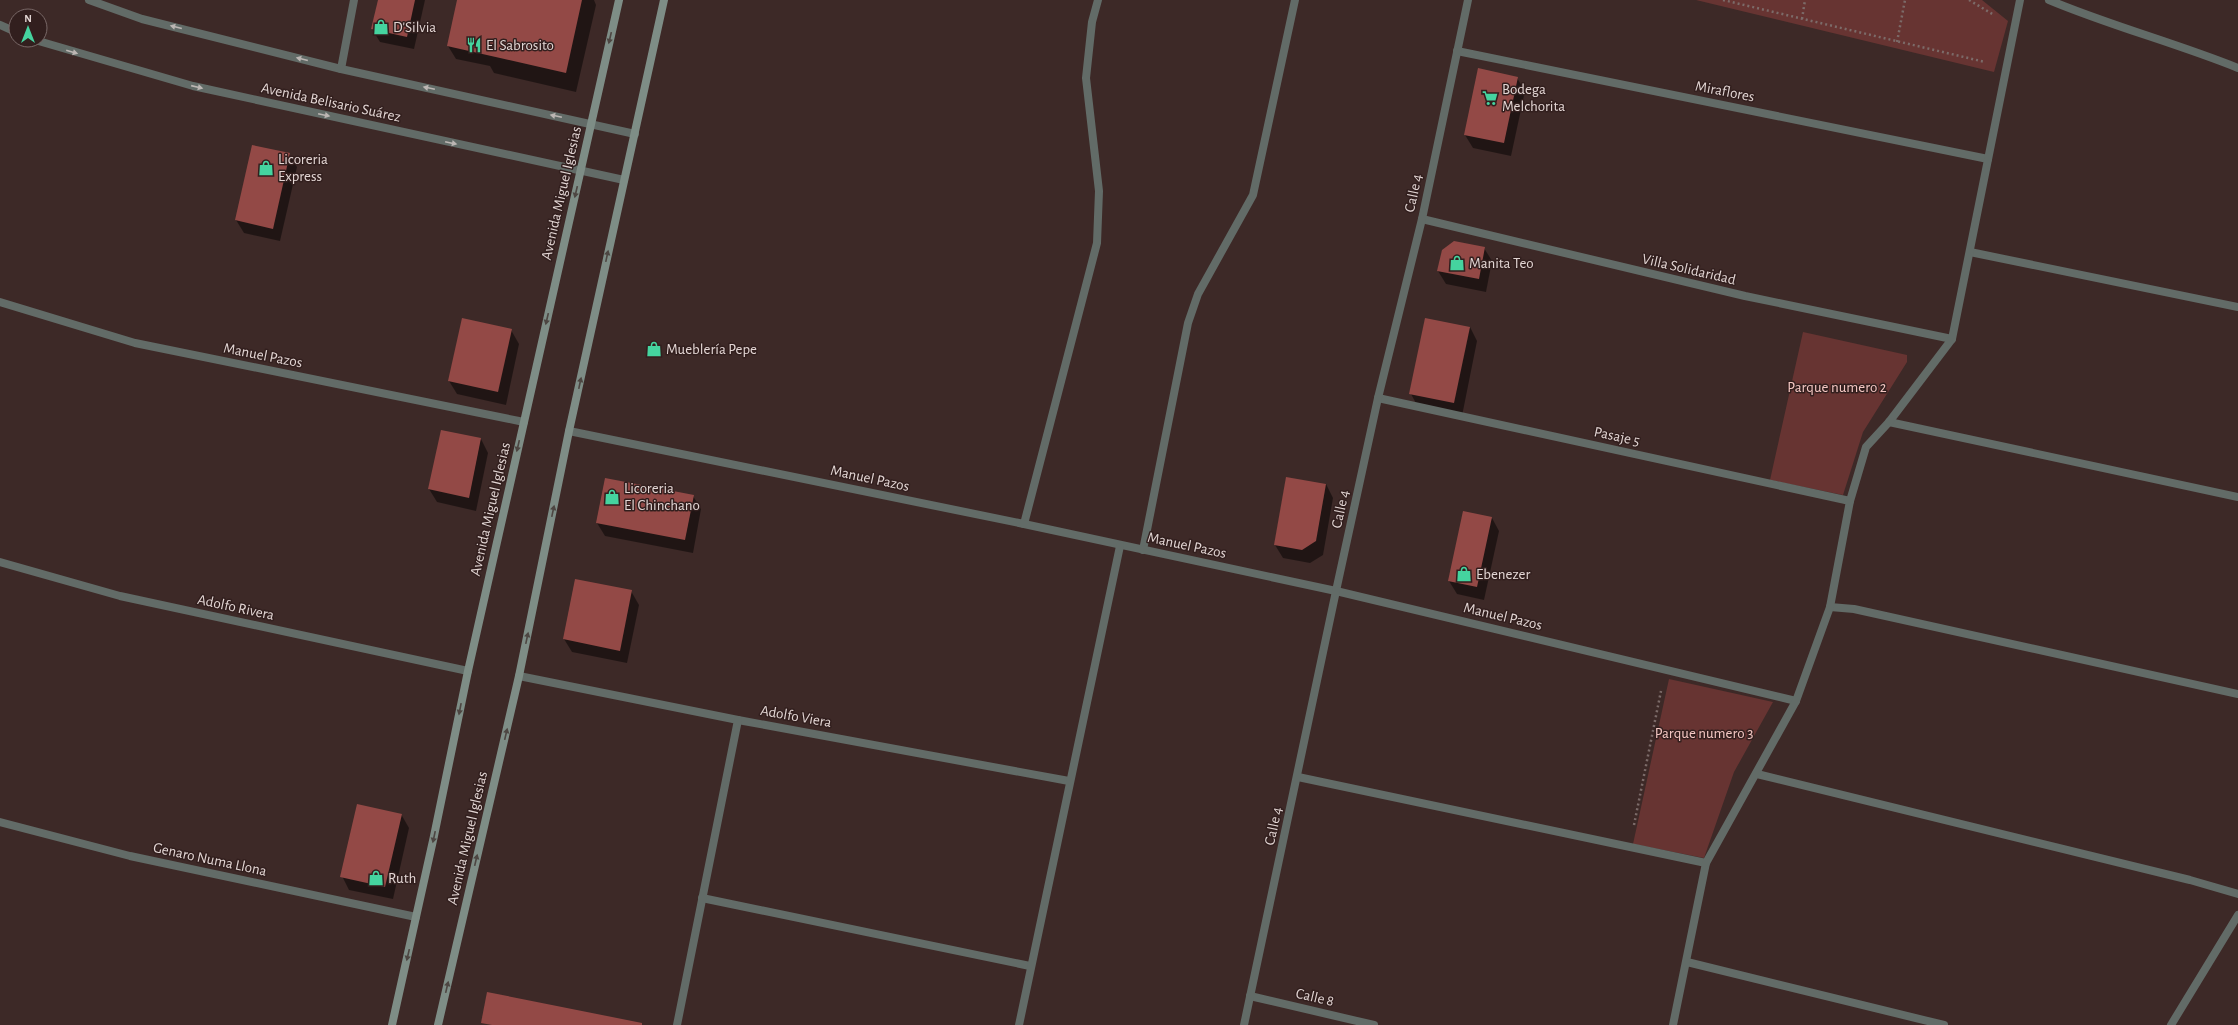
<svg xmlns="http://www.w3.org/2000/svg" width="2238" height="1025" font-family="'Alegreya Sans',sans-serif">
<rect width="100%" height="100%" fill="#3d2927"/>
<!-- green -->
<g fill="#673432">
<path d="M1696,0h286l26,21 -14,51z"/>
<path d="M1803,332l104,23v7l-44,70 -20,63 -73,-15z"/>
<path d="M1669,679l104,23 -39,70 -30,86 -71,-14z"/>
</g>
<!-- shadow -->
<g fill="#0007">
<path d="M379,0h46l-11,49 -34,-7 -8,-13z"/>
<path d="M458,0h136l2,5 -20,87 -82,-19 -4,-7 -34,-7 -8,-13z"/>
<path d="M1517,78l8,13 -14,65 -38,-8 -8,-13z"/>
<path d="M289,154l8,13 -17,74 -36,-8 -8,-13z"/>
<path d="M1484,248l8,13 -6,31 -40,-8 -8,-13z"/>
<path d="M1470,327l7,14 -15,75 -44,-9 -7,-13z"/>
<path d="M511,330l8,14 -13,61 -49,-11 -8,-13z"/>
<path d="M481,439l7,14 -12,58 -39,-9 -8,-13z"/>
<path d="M1326,484l7,14 -10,57 -13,8 -27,-5 -8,-13z"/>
<path d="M693,496l8,13 -8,44 -88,-17 -8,-13z"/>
<path d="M1492,518l7,13 -15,69 -27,-6 -8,-13z"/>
<path d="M576,580l55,11 8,14 -12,58 -55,-11 -8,-13z"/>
<path d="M401,814l8,14 -16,71 -44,-9 -7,-14z"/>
</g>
<!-- building -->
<g fill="#934946">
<path d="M378,0h37l-8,37 -36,-8z"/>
<path d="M457,0h125l-16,73 -119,-27z"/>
<path d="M1478,68l40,9 -14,66 -40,-8z"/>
<path d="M252,145l38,8 -17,76 -38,-9z"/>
<path d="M1454,241l31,6 -6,32 -42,-8 5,-21z"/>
<path d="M462,318l50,11 -14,63 -50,-11z"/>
<path d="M1425,318l45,9 -16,76 -45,-9z"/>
<path d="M441,430l40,8 -12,60 -41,-9z"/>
<path d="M1286,477l40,7 -10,57 -14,9 -28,-5z"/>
<path d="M605,478l89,17 -9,45 -89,-17z"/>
<path d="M1463,511l29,6 -15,70 -29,-6z"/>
<path d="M575,579l57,11 -12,61 -57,-12z"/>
<path d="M357,804l45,10 -17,73 -45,-10z"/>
<path d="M487,992l155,31v2h-150l-11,-2z"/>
</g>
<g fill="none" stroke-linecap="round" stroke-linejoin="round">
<!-- path -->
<g stroke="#7c6b69" stroke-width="2.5" stroke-dasharray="2 3" stroke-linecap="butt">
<path d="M1723,0l262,62"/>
<path d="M1969,0l25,15"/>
<path d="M1802,19l3,-19"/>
<path d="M1897,42l8,-42"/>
<path d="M1634,825l27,-134"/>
</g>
<!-- service -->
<g stroke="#626b67" stroke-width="8">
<path d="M1024,524l73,-281 2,-52 -13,-113 6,-56 6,-22"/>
<path d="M1143,550l45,-227 10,-29 55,-99 42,-195"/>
</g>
<!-- minor -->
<g stroke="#626b67" stroke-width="8">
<path d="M1457,51l531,108"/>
<path d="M341,69l13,-69"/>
<path d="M1422,219l323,77 207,43"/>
<path d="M1970,252l268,55"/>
<path d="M0,302l135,41 389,79"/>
<path d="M1378,398l472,103"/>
<path d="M1889,422l349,75"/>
<path d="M569,431l455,93 312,67 460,110"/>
<path d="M0,562l120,34 348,75"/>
<path d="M1830,607l24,2 384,85"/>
<path d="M519,676l219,44 331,61"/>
<path d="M1757,774l433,106 48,14"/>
<path d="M1298,777l408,86"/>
<path d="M0,822l130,34 286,61"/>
<path d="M702,898l328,68"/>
<path d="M1687,962l257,63"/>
<path d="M1250,996l124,29"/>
<path d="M677,1025l61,-305"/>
<path d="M1019,1025l101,-479"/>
<path d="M1244,1025l92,-434 42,-193 44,-179 46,-219"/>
<path d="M1673,1025l33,-162 90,-162 34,-94 20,-106 16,-54 23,-25 63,-83 68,-339"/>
</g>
<!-- tertiary -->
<g stroke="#626b67" stroke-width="8">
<path d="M89,0l53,19 199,50 294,65"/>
<path d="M2049,0c62,26 127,43 189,68"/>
<path d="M0,25l16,7"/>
<path d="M35,40l158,46 431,94"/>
<path d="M2171,1025l67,-110"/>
</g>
<!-- secondary -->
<g stroke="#7e8d86" stroke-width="8">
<path d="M392,1025l42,-189 34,-165 151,-671"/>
<path d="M438,1025l81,-349 50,-245 95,-431"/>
</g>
</g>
<!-- one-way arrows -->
<defs><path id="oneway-solid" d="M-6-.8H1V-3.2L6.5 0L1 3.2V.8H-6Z"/></defs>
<g fill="#bcb6b3">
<use href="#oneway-solid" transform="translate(176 27) rotate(-166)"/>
<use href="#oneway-solid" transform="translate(72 52) rotate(16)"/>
<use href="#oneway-solid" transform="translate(302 59) rotate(-166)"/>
<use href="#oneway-solid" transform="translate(197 87) rotate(13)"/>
<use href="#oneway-solid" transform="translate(429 88) rotate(-168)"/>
<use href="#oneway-solid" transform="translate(324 115) rotate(12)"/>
<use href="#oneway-solid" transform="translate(556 116) rotate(-168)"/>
<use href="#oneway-solid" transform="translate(451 143) rotate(12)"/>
</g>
<g fill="#4d4642">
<use href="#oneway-solid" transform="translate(610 38) rotate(103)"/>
<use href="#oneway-solid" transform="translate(576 192) rotate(103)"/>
<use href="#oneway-solid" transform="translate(607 256) rotate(-78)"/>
<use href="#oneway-solid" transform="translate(547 319) rotate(103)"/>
<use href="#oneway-solid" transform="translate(580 383) rotate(-78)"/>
<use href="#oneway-solid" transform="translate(518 446) rotate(103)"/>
<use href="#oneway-solid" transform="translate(553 511) rotate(-78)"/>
<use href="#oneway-solid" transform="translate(527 638) rotate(-78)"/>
<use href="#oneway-solid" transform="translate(460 709) rotate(101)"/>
<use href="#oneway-solid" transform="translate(506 734) rotate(-77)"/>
<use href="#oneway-solid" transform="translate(434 837) rotate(102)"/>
<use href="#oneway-solid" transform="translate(476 860) rotate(-77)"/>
<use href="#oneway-solid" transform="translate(408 955) rotate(103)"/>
<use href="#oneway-solid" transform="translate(447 987) rotate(-77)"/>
</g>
<!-- icons -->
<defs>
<symbol id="shop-bare" viewBox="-9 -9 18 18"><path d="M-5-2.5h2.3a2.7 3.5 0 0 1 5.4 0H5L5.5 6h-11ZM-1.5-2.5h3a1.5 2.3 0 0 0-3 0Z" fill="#45d49f" stroke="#321f1e" stroke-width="2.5" paint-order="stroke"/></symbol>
<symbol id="restaurant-bare" viewBox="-9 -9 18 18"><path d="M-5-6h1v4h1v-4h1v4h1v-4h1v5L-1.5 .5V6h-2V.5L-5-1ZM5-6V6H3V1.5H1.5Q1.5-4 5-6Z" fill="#45d49f" stroke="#321f1e" stroke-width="2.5" paint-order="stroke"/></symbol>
<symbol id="supermarket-bare" viewBox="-9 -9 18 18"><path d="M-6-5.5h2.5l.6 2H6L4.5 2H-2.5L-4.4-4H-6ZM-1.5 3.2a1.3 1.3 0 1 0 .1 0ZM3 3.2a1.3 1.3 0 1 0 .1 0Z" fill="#45d49f" stroke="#321f1e" stroke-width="2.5" paint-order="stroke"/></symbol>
</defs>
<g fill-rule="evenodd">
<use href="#shop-bare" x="370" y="16" width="22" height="22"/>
<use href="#restaurant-bare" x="463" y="34" width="22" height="22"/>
<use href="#supermarket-bare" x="1479" y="87" width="22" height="22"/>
<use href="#shop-bare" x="255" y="157" width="22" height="22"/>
<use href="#shop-bare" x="1446" y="252" width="22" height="22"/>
<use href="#shop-bare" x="643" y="338" width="22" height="22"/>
<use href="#shop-bare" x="601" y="486" width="22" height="22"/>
<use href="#shop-bare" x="1453" y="563" width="22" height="22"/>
<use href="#shop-bare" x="365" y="867" width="22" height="22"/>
</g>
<g text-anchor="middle" stroke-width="3" stroke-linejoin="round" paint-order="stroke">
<!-- poi labels -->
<g font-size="15" fill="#e3d6d4" stroke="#321f1e" text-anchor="start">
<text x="393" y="32">D'Silvia</text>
<text x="486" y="50">El Sabrosito</text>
<text x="1502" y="94">Bodega<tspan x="1502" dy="17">Melchorita</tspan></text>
<text x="278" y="164">Licoreria<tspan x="278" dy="17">Express</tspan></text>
<text x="1469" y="268">Manita Teo</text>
<text x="666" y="354">Mueblería Pepe</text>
<text x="624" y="493">Licoreria<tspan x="624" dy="17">El Chinchano</tspan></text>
<text x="1476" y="579">Ebenezer</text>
<text x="388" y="883">Ruth</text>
</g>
<!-- street labels -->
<g font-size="15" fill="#e3d6d4" stroke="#321f1e">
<text transform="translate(1725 91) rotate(11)" y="5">Miraflores</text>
<text transform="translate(331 102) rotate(12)" y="5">Avenida Belisario Suárez</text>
<text transform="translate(561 193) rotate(-77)" y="5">Avenida Miguel Iglesias</text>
<text transform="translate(1413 193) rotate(-78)" y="5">Calle 4</text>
<text transform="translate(1689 269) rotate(13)" y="5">Villa Solidaridad</text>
<text transform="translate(263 355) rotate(11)" y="5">Manuel Pazos</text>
<text transform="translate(1617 436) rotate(12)" y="5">Pasaje 5</text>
<text transform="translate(870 478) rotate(12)" y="5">Manuel Pazos</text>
<text transform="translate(490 509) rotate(-77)" y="5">Avenida Miguel Iglesias</text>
<text transform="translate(1340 509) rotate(-78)" y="5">Calle 4</text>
<text transform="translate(1187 545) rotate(12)" y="5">Manuel Pazos</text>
<text transform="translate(236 607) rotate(12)" y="5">Adolfo Rivera</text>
<text transform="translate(1503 616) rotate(13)" y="5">Manuel Pazos</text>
<text transform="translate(796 716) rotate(10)" y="5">Adolfo Viera</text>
<text transform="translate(1273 826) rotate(-78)" y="5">Calle 4</text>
<text transform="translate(467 838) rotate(-77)" y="5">Avenida Miguel Iglesias</text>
<text transform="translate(210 859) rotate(12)" y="5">Genaro Numa Llona</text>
<text transform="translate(1315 997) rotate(13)" y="5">Calle 8</text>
</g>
<!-- park labels -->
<g font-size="15" fill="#f4c7c3" stroke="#321f1e">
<text x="1837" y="392">Parque numero 2</text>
<text x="1704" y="738">Parque numero 3</text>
</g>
</g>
<!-- north arrow -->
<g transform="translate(28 28)"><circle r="19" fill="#321f1e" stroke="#796867"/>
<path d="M0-3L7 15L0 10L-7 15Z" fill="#45d49f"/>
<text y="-6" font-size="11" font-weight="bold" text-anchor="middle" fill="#e3d6d4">N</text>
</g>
</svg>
